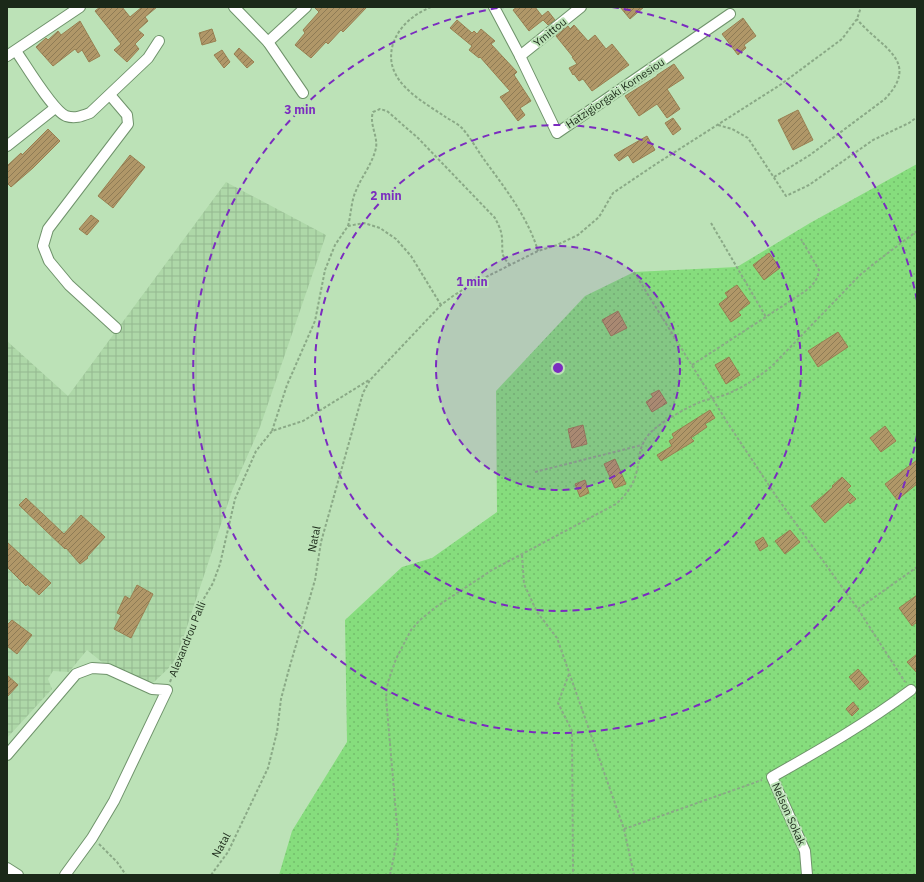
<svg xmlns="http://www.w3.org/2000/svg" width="924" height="882" font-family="'IBM Plex Sans',sans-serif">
<defs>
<pattern id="industrial-grid" width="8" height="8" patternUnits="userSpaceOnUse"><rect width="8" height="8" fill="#aed8a8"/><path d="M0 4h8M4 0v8" fill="none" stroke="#95b990"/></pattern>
<pattern id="grass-dots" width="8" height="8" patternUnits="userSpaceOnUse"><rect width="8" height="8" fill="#86dd7d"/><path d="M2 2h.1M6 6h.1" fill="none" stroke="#73be6b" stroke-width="1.8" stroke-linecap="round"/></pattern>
<pattern id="building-hatch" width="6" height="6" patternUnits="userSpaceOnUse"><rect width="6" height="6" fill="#b09768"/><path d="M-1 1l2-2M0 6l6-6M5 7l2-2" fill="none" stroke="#8e7b55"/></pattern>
</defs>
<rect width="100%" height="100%" fill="#bce2b7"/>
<!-- industrial -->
<path fill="url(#industrial-grid)" d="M226,182l100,53 -66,192 -28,64 -54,163 -6,11 -18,17h-9l-38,-16 -20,-16 -18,22 -16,-1 -5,8 4,10 -45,49v-397l61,55z"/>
<!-- grass -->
<path fill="url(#grass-dots)" d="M917,164v711h-638l13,-44 55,-89 -2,-122 57,-53 30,-9 65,-46 -1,-121 89,-95 49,-24 103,-5 73,-44z"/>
<!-- building -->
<g fill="url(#building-hatch)" stroke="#987f51">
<path d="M100,7h22l8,10 12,-10h15l-12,10 3,4 -10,9 6,5 -9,9 4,5 -12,13 -13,-12 7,-6 -26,-33z"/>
<path d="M314,7h53l-24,25 -2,-2 -13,14 -2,-2 -15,16 -16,-13 10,-12 -2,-3 16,-18z"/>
<path d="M517,7h18l7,9 6,-5 7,9 -7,5 -5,-5 -14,11 -16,-21z"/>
<path d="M620,7h24l-14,12z"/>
<path d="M743,18l13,18 -12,9 2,3 -8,7 -16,-21z"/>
<path d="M457,20l15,13 2,-2 3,3 4,-5 14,12 -4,3 26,28 -3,3 17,26 -11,7 5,7 -7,6 -18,-24 10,-6 -30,-34 -1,1 -10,-8 3,-4 -22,-18z"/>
<path d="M80,21l20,35 -11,6 -7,-12 -4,3 -3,-4 -22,17 -17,-19 10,-9 2,2 10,-9 3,4z"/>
<path d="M574,25l14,16 7,-6 11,14 6,-5 17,21 -37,26 -9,-12 -4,2 -5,-7 -1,1 -4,-7 8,-4 -5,-7h1l-17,-21 12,-10 2,3z"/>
<path d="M212,29l4,12 -14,4 -3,-12z"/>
<path d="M239,48l15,14 -7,6 -13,-14z"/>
<path d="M222,50l8,12 -6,6 -10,-13z"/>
<path d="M674,64l10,14 -17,11 13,20 -13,9 -10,-14 -18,12 -14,-20 32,-20v-1z"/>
<path d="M798,110l15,30 -20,10 -15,-30z"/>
<path d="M673,118l8,11 -8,6 -8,-12z"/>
<path d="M48,129l12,12 -27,27 -22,19 -4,-4v-17l14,-13 1,2z"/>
<path d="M647,136l8,14 -22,13 -5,-8 -9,6 -5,-6z"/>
<path d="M130,155l15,12 -32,41 -15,-12z"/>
<path d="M91,215l8,6 -12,14 -8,-6z"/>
<path d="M769,253l11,15 -16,12 -11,-15z"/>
<path d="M737,285l13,18 -12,9 3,3 -10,7 -12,-18 9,-7 -3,-4z"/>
<path d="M618,311l9,17 -16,8 -9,-16z"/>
<path d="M838,332l10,15 -30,20 -10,-16z"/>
<path d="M729,357l11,18 -14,9 -11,-19z"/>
<path d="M659,390l8,13 -15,9 -6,-10 7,-5 -2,-3z"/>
<path d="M710,410l5,8 -10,6 2,3 -16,11 3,3 -33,20 -4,-6 15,-9 -3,-5 5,-3 -2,-4z"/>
<path d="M583,425l4,19 -15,4 -4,-19z"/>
<path d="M885,426l11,15 -15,11 -11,-14z"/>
<path d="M615,459l11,25 -11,4 -11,-24z"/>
<path d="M917,460v24l-20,16 -12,-16z"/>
<path d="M842,477l9,9 -4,4 9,9 -6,5 -2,-2 -23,21 -14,-17 22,-19 -1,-1z"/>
<path d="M585,480l4,13 -9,4 -5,-13z"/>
<path d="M26,498l38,36 17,-19 24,22 -18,20 1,1 -8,6 -14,-16 -1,1 -46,-44z"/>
<path d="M790,530l10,12 -15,12 -10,-13z"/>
<path d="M763,537l5,9 -8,5 -5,-9z"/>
<path d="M7,542l44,41 -12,12 -12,-11 -1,2 -19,-19z"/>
<path d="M137,585l16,9 -22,44 -17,-9 7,-14 -4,-2 8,-17 5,3z"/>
<path d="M917,595v27l-5,4 -13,-18z"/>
<path d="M12,620l20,15 -15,19 -10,-8v-21z"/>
<path d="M917,654v19l-10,-11z"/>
<path d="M858,669l11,13 -9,8 -11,-13z"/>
<path d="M7,675l11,10 -11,12z"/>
<path d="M853,702l6,7 -7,7 -6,-7z"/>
</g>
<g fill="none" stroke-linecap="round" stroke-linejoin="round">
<defs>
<g id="minor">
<path d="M234,7l34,35 35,51"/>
<path d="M494,7l26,49 37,77 173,-119"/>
<path d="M268,42l38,-35"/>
<path d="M16,51c9,13 37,60 50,65 9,3 16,0 24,-3l58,-55 11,-17"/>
<path d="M7,56l73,-49"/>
<path d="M520,56l61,-49"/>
<path d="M110,95l17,20 1,9 -80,105 -5,17 6,15 20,24 47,43"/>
<path d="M7,146l48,-38"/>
<path d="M7,755l69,-81 16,-6 16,1 44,20 15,1 -53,111 -22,37 -27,37"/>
<path d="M7,868l11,7"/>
<path d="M807,875l-2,-24 -33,-74c48,-27 95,-54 139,-87"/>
</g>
</defs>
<!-- minor casing -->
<use href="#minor" stroke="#6f936b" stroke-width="12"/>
<!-- path -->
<g stroke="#8aa986" stroke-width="2" stroke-dasharray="3 2" stroke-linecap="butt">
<path d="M431,7c-17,7 -32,19 -38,37 -11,37 28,56 54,74 5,3 11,6 15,10 8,9 14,20 21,30 21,29 45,59 55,93"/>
<path d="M718,125l14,4 16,9 38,58 23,-11 64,-45 36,-17 8,-6"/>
<path d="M774,177l36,-22 75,-56c37,-39 -6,-52 -28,-80"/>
<path d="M711,223l55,94"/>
<path d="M348,226c3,-11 3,-23 7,-33 6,-16 17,-28 21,-45 2,-12 -7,-24 -3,-36l7,-3 7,2 31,27 77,80c3,6 7,13 7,21 1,13 -2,16 8,26"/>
<path d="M634,272l93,150 51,77 80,110 47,73"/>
<path d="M692,365l109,-71c9,-6 17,-13 18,-24l-18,-31"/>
<path d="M272,431l15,-46 28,-64 10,-51 10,-25 13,-19 16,-3 16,5 16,11 15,17 30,49"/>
<path d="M535,472l107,-27"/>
<path d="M522,555l2,29 13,28 20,26 67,191 10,46"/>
<path d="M858,609l59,-42"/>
<path d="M569,674l-11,29 14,28 1,144"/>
<path d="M170,682l17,-41 9,-29 17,-29 7,-19 15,-65 21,-48 16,-20 31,-10 66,-41"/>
<path d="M624,829l138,-49"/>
<path d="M99,844l18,18 9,13"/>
<path d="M211,875l17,-23 40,-84 9,-36 4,-33 8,-30 26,-89 6,-38 42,-149 7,-13 71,-75 12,-9 19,-12 66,-33 19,-6 21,-10 21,-18 14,-24 43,-29 124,-79 62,-46 15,-20 4,-12"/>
<path d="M390,875l8,-38 -12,-140 2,-15 8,-23 15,-29 9,-10 16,-13 56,-37 124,-66c9,-8 17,-18 20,-30 5,-17 1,-27 15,-42 10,-10 41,-28 55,-32 7,-2 14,-3 21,-6 17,-7 32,-17 46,-29l87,-90 16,-13 41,-31"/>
</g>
<!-- minor -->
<use href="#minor" stroke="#fff" stroke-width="10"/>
</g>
<!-- distance rings -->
<circle cx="558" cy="368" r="122" fill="#7b2cbf" fill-opacity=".12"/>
<g fill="none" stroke="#7b2cbf" stroke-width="2" stroke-dasharray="7 5">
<circle cx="558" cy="368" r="122"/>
<circle cx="558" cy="368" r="243"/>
<path d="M917 435A365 365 0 1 1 504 7M612 7A365 365 0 0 1 917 301"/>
</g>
<g text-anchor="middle" stroke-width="4" stroke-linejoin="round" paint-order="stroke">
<!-- street labels -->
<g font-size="11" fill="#1b2919" stroke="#bce2b7">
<text transform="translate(550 32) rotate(-39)" y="4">Ymittou</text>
<text transform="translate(615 93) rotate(-34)" y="4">Hatzigiorgaki Kornesiou</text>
<text transform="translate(314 539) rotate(-78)" y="4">Natal</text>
<text transform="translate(187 639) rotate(-68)" y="4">Alexandrou Palli</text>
<text transform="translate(789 814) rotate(66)" y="4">Nelson Sokak</text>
<text transform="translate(221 845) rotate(-61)" y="4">Natal</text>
</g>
</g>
<circle cx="558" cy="368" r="6" fill="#7b2cbf" stroke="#bce2b7" stroke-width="2"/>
<g font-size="12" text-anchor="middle" font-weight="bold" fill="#7b2cbf" stroke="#bce2b7" stroke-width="4" stroke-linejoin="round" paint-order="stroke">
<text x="300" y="114">3 min</text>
<text x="386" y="200">2 min</text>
<text x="472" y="286">1 min</text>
</g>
<!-- border -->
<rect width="924" height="882" fill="none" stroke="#1b2919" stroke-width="16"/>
</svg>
